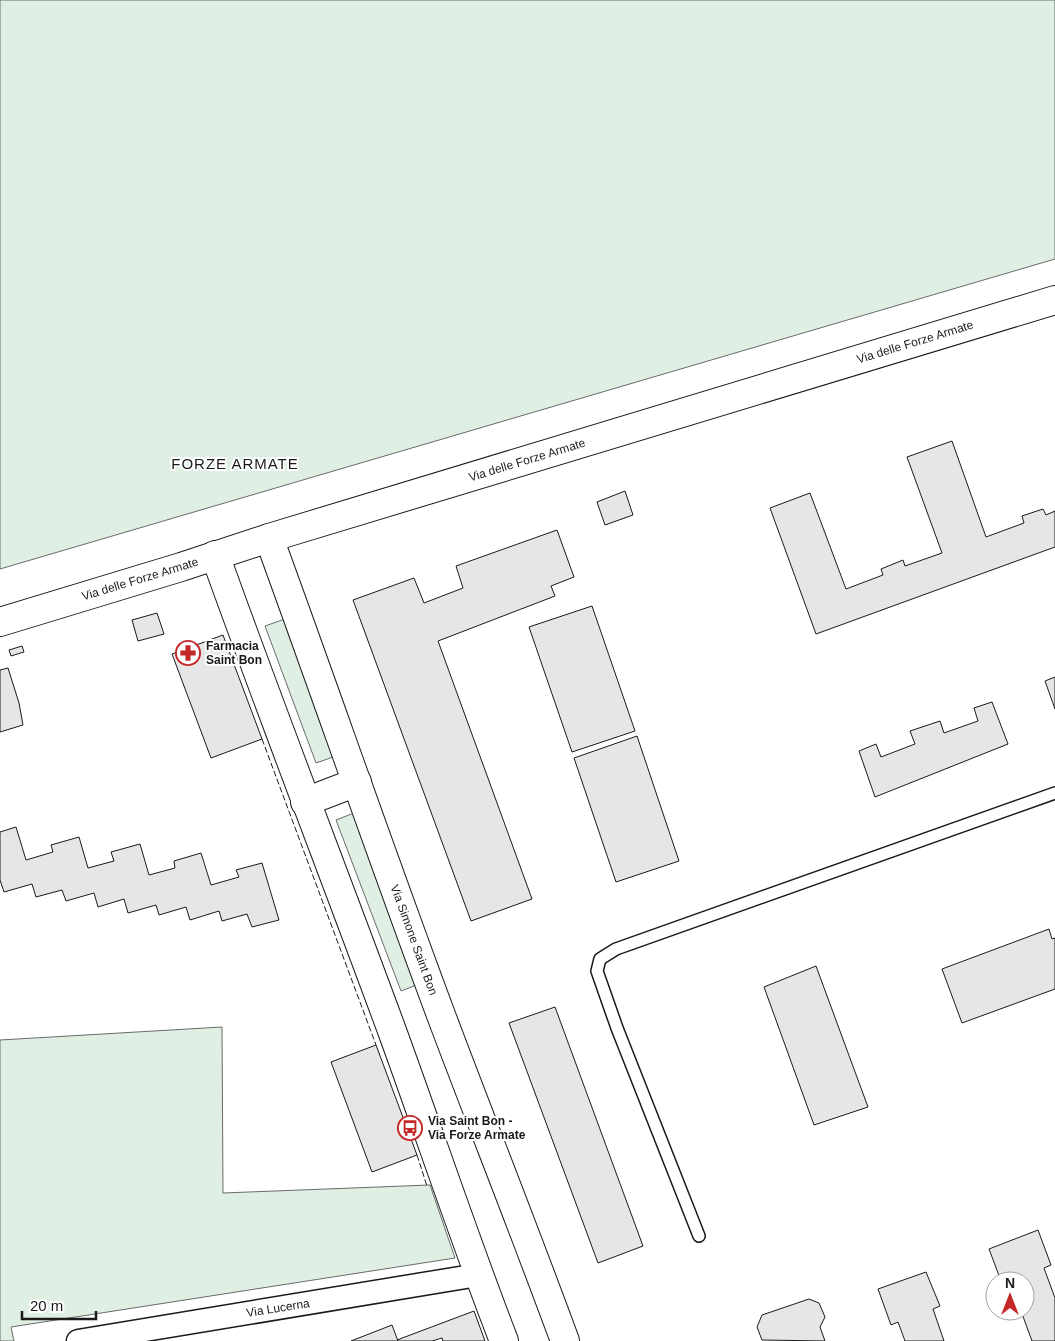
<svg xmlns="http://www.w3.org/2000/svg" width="1055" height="1341" font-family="Helvetica,sans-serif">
<rect width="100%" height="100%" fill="#fff"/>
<!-- green -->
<g fill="#e0efe3" stroke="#6a6a6a">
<path d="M0,0h1055v259l-1055,310z"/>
<path d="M285,619l51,137 -20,7 -51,-137z"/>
<path d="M354,813l65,171 -18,7 -65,-171z"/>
<path d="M222,1027l1,166 207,-8 25,73 -444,69 3,14h-14v-301z"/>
</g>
<!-- building -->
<g fill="#e6e6e6" stroke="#1a1a1a">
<path d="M952,441l34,96 38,-14 -2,-7 21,-7 3,6 9,-4v36l-239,87 -46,-126 40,-15 36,96 37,-14 -2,-6 22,-9 2,6 37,-13 -35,-96z"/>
<path d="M625,491l8,24 -28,10 -8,-23z"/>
<path d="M557,530l17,47 -23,9 4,10 -117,45 94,258 -61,22 -118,-321 61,-22 10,25 39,-15 -7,-22z"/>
<path d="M592,606l43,125 -63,21 -43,-125z"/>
<path d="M157,613l7,21 -26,7 -6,-21z"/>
<path d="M223,635l39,104 -51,19 -39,-104z"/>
<path d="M22,646l2,6 -13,4 -2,-6z"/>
<path d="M8,668l11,35 4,22 -23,7v-62z"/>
<path d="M1055,677v32l-10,-28z"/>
<path d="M992,702l16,42 -133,53 -16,-46 17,-7 5,13 34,-13 -5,-13 30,-10 4,12 34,-12 -4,-13z"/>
<path d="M637,736l42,125 -63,21 -42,-124z"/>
<path d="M16,827l10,33 27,-8 -2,-7 28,-8 9,31 26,-7 -3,-9 29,-8 9,31 26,-7 -1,-7 27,-8 10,32 28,-8 -3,-7 26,-7 17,57 -27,7 -5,-13 -25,7 -3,-10 -29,9 -4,-13 -27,8 -3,-10 -28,8 -4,-14 -26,8 -4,-14 -28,8 -4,-11 -26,7 -4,-13 -28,8 -4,-12v-48z"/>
<path d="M1049,929l3,10 3,-1v51l-93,34 -20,-54z"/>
<path d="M816,966l52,141 -54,18 -50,-138z"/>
<path d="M555,1007l88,239 -45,17 -89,-240z"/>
<path d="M376,1045l41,110 -45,17 -41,-110z"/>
<path d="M1038,1230l13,35 -7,3 11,30v43h-23l-11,-30h4v-30h-24l-12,-32z"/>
<path d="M926,1272l14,34 -7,3 11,32h-39l-7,-19 -7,3 -13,-36z"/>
<path d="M809,1299l10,4 6,14 -5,10 5,14 -63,-1 -5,-13 5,-12z"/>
<path d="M474,1311l11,30h-42l-1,-3 -10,3h-34l-1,-1z"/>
<path d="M392,1325l6,16h-47z"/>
</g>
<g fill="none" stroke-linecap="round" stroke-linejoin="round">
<defs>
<path id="service" d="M699,1236l-82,-208 -20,-57 3,-12 16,-10 439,-156"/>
<path id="minor" d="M78,1341l400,-66"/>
<g id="tertiary">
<path d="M269,538c58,159 113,319 172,477 41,109 84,217 124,326"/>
<path d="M215,555c57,159 118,316 176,473 38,104 73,210 113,313"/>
<path d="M0,622l181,-55 88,-29 786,-238"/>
<path d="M305,802l52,-20"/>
</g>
</defs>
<!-- service casing -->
<use href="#service" stroke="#1a1a1a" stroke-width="14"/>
<!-- minor casing -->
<use href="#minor" stroke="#1a1a1a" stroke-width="25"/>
<!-- tertiary casing -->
<use href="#tertiary" stroke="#1a1a1a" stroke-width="30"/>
<!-- service -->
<use href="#service" stroke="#fff" stroke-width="11"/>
<!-- minor -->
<use href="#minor" stroke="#fff" stroke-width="22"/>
<!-- tertiary -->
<use href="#tertiary" stroke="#fff" stroke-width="28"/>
<!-- fence -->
<g stroke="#1a1a1a" stroke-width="1" stroke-dasharray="6 2.5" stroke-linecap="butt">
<path d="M262,739l114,306"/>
<path d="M417,1155l10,31"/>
</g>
</g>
<!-- icons -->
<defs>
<symbol id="pharmacy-ring" viewBox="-11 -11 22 22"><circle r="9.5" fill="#fff" stroke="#c62828" stroke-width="1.5"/><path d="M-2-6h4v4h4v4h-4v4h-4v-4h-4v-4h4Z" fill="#c62828"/></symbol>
<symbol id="bus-ring" viewBox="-11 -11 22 22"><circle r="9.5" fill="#fff" stroke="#c62828" stroke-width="1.5"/><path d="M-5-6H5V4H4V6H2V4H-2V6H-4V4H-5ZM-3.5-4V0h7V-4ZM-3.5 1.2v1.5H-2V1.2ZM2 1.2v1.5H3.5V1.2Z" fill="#c62828"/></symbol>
</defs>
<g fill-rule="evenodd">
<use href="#pharmacy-ring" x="174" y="639" width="28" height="28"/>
<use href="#bus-ring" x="396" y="1114" width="28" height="28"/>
</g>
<g text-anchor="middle" stroke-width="4" stroke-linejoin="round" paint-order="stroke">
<!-- street labels -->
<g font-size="12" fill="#1a1a1a" stroke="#fff">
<text transform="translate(915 342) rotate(-17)" y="4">Via delle Forze Armate</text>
<text transform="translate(527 460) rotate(-17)" y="4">Via delle Forze Armate</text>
<text transform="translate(140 579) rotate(-17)" y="4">Via delle Forze Armate</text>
<text transform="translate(414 940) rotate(70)" y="4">Via Simone Saint Bon</text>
<text transform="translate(278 1308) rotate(-9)" y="4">Via Lucerna</text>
</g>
<!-- poi labels -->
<g font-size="12" font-weight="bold" fill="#1a1a1a" stroke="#fff" text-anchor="start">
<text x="206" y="650">Farmacia<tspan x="206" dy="14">Saint Bon</tspan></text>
<text x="428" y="1125">Via Saint Bon -<tspan x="428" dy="14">Via Forze Armate</tspan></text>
</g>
<!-- quarter labels -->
<g font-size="15" letter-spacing="1" fill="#1a1a1a" stroke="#fff">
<text x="235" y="469">FORZE ARMATE</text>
</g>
</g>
<!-- north arrow -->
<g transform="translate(1010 1296)"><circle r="24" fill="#ffffff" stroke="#a3a3a3"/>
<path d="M0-4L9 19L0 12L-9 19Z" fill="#c62828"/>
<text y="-8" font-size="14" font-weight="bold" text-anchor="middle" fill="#1a1a1a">N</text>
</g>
<!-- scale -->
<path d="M22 1311v8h74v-8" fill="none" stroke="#1a1a1a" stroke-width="2.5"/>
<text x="30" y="1311" font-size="15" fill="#1a1a1a" stroke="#ffffff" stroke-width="4" paint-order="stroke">20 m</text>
</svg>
